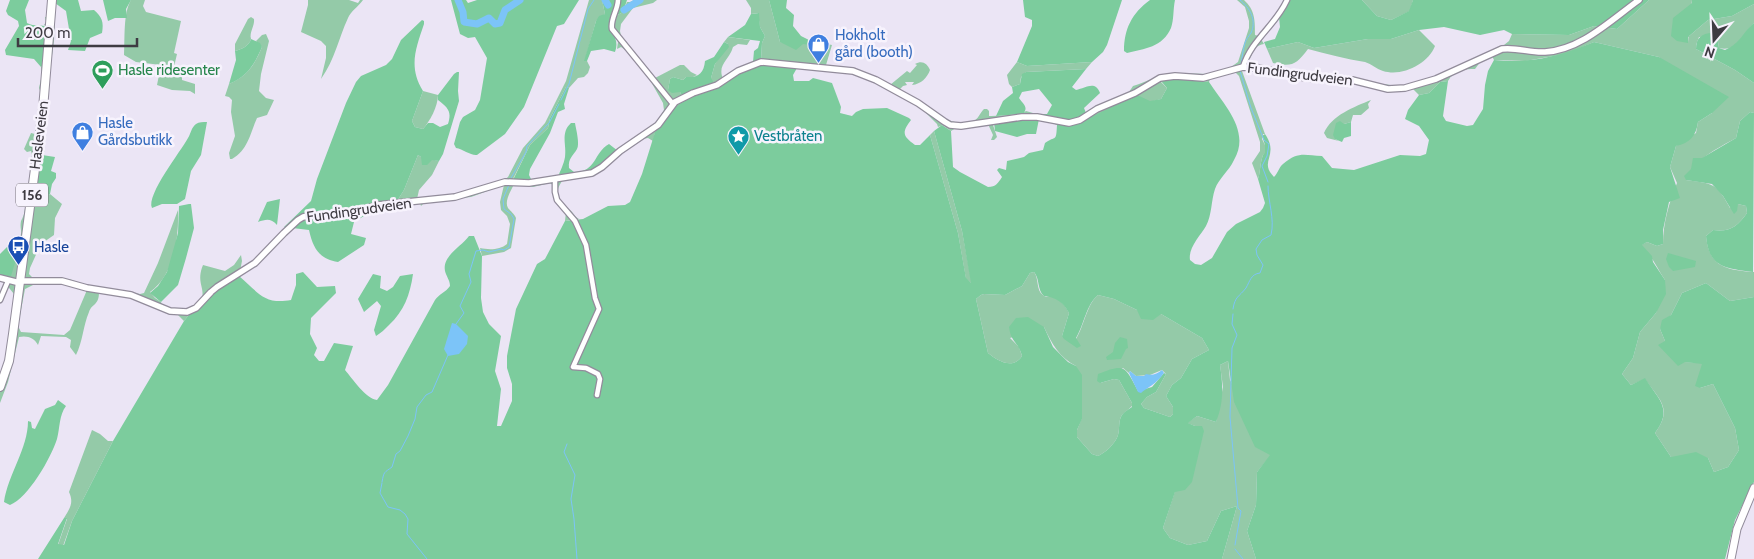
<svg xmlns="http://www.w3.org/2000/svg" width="1754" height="559" font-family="Cabin,sans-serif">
<rect width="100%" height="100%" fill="#ebe5f5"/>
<!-- green -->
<g fill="#94caa8" fill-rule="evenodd">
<path d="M49,0h7l-2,40 -13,101 1,7 3,3 -3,4 -7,47 15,-8 12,10 -7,14 -1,17 -13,9 -2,4 -9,20 -1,6 3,3 37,2 14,5 57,10 4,-1 14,-30 20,-53c1,28 -4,65 -28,82l5,6 6,4 1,3c12,6 25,6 36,-1l-14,17 -6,-6 -8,-2 -42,-17 -29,-4c0,14 -7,11 -10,20 -6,14 -6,29 -13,43l-6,-8 1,-7 -5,-3 -25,-1 -3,9c-3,-7 -11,-10 -19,-8l-11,45 -8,21v-28l7,-20 7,-61 -9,-11 -5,-2v-6l4,1 14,-30 -2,-3c9,-11 3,-12 5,-22 1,-2 2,-4 3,-7 4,-19 6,-39 8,-59l-1,-4 -4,1 -3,-3 7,-16 4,1c2,-11 9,-37 4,-46l3,-13 -1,-8 3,-2 4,-38 -4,-2 2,-3 -1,-5h2zM51,282l9,1 27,7 -17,40 -6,5 -43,-3 -3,-6 7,-37 10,-5z"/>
<path d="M131,0h14l-2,6 3,6 35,9 -7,32 3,1 -4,17 9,3v6l13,4v10l-5,-3 -18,-1 -15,-5 4,-20 -25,-3 -12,-7c1,-16 -1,-42 7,-55z"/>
<path d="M308,0h41l9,3 2,-3h3c-5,7 -12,11 -15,18 -10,22 -13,41 -27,61l5,-21v-12l-5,-5 -20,-9 7,-27z"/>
<path d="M589,0h13l3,14 -9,7 -11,39 2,1 3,6 -2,6 -4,4 -6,1 -9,10 -3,-1 -16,31 -2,10 -18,17 -17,34h30l42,-6 71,-49 8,-14 -1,-7 -13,-23 -23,-29 -6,-4 -4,2 1,-7 -9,-15 3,-9 11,-6 4,-10h3l4,-2h23l-4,3 -20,5 -12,16 -1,7 1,5 7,10 22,28 5,4 25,-13h4l7,7 6,3 -4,2h-7l-3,3 -10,-3 -3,2 -2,11 12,2 2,4 29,-18 4,-14 13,-20 -4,-2 4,-5 22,3 -3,5 -9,-1 -5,3c-4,14 -16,17 -10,32l21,-13 17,-6 1,-17 3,-7 -5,-9 -2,-14 -7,1v-6l-5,-8h23l11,42 23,2h9l-1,-3 21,4 -6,20 27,3 37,17 17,-14 3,2 7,-8 -2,-1c7,-4 12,-1 15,6 -3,8 -9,14 -18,15l2,-3h-9l2,3 -4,1 -3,3 1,2c17,11 53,41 73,30 4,-2 6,-8 10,-12h3l2,2v5h2l29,-1 6,-4 28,8 18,1 51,-25 6,-3 4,-6c13,-4 23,-10 36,-13l41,1 21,-7 7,-5 11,-34v-7l-4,-14 -8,-7h7c11,10 11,20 11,35l4,1 5,8c-14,3 -9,11 -17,17l1,3 51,10 100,12 28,-6 77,-35 5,-4 3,-7 57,1 25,-9 23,3 32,-29h43l-4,42v-5l20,-17 24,-4 22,-12v19c-11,10 -17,30 -35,25l-2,-12 -18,1 -3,8v4l39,21 19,13v30l-4,-1 -10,9 -4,17c-21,12 -39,19 -50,42 27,4 30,2 44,28l8,-4 8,2 1,7c-10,14 -17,19 -34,17l-7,6c3,31 20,34 48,36v25l-24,4 -24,-18 -24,10 -11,22 -11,14 5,12 20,21 18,1 -3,25 13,-4 22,44 4,22 -11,17 -14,5 -6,-14 -37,-1 -16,-24c18,-24 5,-33 -10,-54l-14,6 -9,-11 11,-16 7,-26 16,-19 9,-33c-8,-12 -13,-24 -24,-35l6,-3 10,4 6,-2c0,-21 6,-41 14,-61l-7,-16 6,-21 20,-13 2,-11 14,-9 -53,-56 -65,-15 -28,12 -41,7 -31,-1 -2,-4 -11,5 -6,8c-10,0 -21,1 -27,12l-8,1 -11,11 -10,2 -6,-6 -22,1 -41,-8 -46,-1 -37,-9 -24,-2 -1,1 23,63h-2l-1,5 3,6v9l-2,1c-3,7 -3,20 -5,24l-6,-16 8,-12v-9l-21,-66 -5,-5 -24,8 -1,3 -33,-4 -15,4 6,6 -6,11 -71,19 -12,5 -9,2h-12l-14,-6 -50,6 4,12 -3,3h-3l2,-5 -5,-11 -32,4 -5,3 -8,-6 -5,2 -1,-3 -19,-19 -52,-28 -25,-7 -53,-3 -47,6 -77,49 -8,7 -3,12 -5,-3c-17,2 -34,24 -48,33 -11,8 -25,8 -38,10 -10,15 -2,19 9,30 3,3 4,6 8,8l-14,2 1,-9 -9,-10 -4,-17 -3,-2 -17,4 -19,-3c-3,7 -10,17 -6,24 3,4 6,5 8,10l-5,30 -7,4 -22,4 -2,-8c9,2 20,2 27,-4l3,-20 -3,-8 -6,-6 -1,-8 4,-17 -33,12 -11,1 -12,3 -24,2 -3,3 -2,-7 32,-4 53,-15 4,-3 15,-29 22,-25 21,-42z"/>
<path d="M1362,0h51l-3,11 -19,9 -14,-4z"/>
<path d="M251,17l3,2c1,7 -5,13 -3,20 -2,7 -9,10 -16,12v-7l13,-25z"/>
<path d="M1419,30l16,16c-7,18 -33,31 -52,25 -7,-2 -11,-7 -18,-9 -19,-3 -38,-8 -57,-13 -12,16 -16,18 -35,14l-6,-14 31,-7 16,6 54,-9h23z"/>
<path d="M266,34l3,7 -8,33 -2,17 7,7 8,2 -7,15 -10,3c-7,16 -9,32 -25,41h-2l-1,-6 6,-17 -4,-24 1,-12 -3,-3 -4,-1 4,-12c18,-8 25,-18 33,-37l-6,-6 6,-6z"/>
<path d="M1017,62l10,4 65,-4 -6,7 -60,3 -5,5 -1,7 -8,3 -3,-3 -2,-9z"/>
<path d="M423,91l15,4c0,11 -8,26 -15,34l-8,-2 -3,-6z"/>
<path d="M1371,100l-3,4 1,4 -8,7h-8l-2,7 -7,2 -9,15 4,2 -12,-3 -3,-5c8,-18 30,-26 47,-33z"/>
<path d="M934,131l28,100 10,53 -6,-5 -8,-46 -28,-98z"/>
<path d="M418,155l3,2 18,4 -7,14 -13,15 -2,9 -20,2 7,-11z"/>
<path d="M241,255l1,6 -3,15 -37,23c3,-12 -6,-17 1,-34l22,6 9,-6z"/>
<path d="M1034,272c5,6 2,19 9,23 3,3 4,1 8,1 8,2 15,10 18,17l-7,23 14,3c8,-13 11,-35 22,-44l16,4 23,11 24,4 41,24 7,12 -17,9 -11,19 -9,7 -6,11 7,11v7l-3,3 -26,-9 -3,-4 6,-7 9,-5 10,-18 -4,-4 -12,5 -14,1 -6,-5 -1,2 -6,-5 -23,15 14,-4 5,1 13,23v3c-3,3 -7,6 -10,9 -4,6 -2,13 -4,20 -2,8 -13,18 -20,21l-6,-2 -15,-17v-7l5,-12 -6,-52c-17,-9 -24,-22 -32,-39l-34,11 9,9 3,9c-9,14 -24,5 -34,-3l-12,-54 5,-4 3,-1 21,1 17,-9 8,-13z"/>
<path d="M1228,361l2,19 41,75 -14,17 -1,33 -9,26 9,28h-34l15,-53 -16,5 -14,30 -19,4 -18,-7 -7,-10 12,-37 27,-65h-7l-8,-3 10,-7 19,6 7,-35 -3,-22z"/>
<path d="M92,430l8,4 8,7h5l-41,80 -9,25 -5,-1 9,-26 -3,-1c6,-10 10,-15 5,-26z"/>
</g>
<!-- forest -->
<g fill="#7ccc9d" fill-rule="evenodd">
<path d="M10,0h19l-4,10 2,13c8,4 14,1 21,4l-4,38 -3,2 -7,-8 -28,-4 -1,-5 14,-24 -1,-5 -10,-6 -2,-4z"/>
<path d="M56,0h22l3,11 13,-1c8,7 10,12 8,23l-12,5 -5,13 -17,-1 3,-9 -5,-30 -11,-8z"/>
<path d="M103,0h28l-5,9 1,9h-12l-7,3z"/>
<path d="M451,0h15l2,3 9,-3h102l-15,24 -7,2 -33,81 -19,27 -28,21c-6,1 -14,-6 -21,-7l-2,-4 6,-22 3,-5 12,-7 5,-10 7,-42 -12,-21 -7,1 -8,-4z"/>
<path d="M602,0h25l-4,12 -11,6 -3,8c5,10 10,15 6,26l-11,-3 -13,2 -4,10h-3l12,-40 3,-5 6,-2z"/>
<path d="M769,0h18l-1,8 8,7 -1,11 8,10 10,5v4l-8,-1 -7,6 -16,-8z"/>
<path d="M1023,0h99l-15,45 -4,7 -11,10 -65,4 -10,-4 15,-36v-6l-7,-3z"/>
<path d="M1150,0h25c-2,9 -1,20 -4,28 -8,19 -27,21 -44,25l-3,-2c0,-22 8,-38 26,-51z"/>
<path d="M1290,0h72l15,16 14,4 18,-9 4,-11h236l-32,29 -23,-3 -25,9 -57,-1 -8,-4 -24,5 -36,-8 -25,3 -28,9h-23l-54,9 -16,-6 -31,7 -3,-7 11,-3 5,-12 -1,-10z"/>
<path d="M1692,0h62v4l-22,12 -24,4 -20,17v6l-11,-2 -6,-5 2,-18 19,-15z"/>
<path d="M759,13l1,14 5,9 -3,7 -1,17 -8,2 1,-11 4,-3 2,-7 -32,-4 17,-12 6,-11z"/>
<path d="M422,20l2,1v3c-8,24 -16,43 -1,67l-11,30 3,6 8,2 5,-6h5l7,4 8,-3c4,-13 0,-16 -10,-24v-5l16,-21 3,-2h2l-1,19 1,10 -16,53 -4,7 -7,-1 -5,5h-5l-1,-8 -3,-2 -14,35 -7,11 -18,6 -25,15 -3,12 15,4 -2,7 -26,17c-19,-3 -25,-14 -29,-32l-25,-3 27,-26 6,-22 29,-76 10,-21 5,-6 25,-11 6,-6 9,-19z"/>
<path d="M1754,23v60l-19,-13 -39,-21c0,-11 6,-16 16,-16l5,3 2,12 6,2c17,-8 17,-17 29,-27z"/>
<path d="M251,39l9,4 2,4c-8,18 -14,29 -33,37l7,-24 -1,-9c7,-2 14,-5 16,-12z"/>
<path d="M724,42l4,2 1,3 -14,17 -4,14 3,5 -32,13 -2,-4 -8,1 -4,-3 2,-11 3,-2 10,3 3,-3c12,1 18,-4 19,-16l9,-4z"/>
<path d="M1594,42l65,15 70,40 -17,16 -14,9c-2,14 -8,21 -22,24l-6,21 10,31 -11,4 -6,28v14l-6,2 -10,-4 -5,3 10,11 1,6 12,18 1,14 -10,19 -16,19 -7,26 -11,16 9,11 14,-7c14,22 28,31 10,55l16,24 25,-5 12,6 6,14 14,-5 11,-17 -4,-22 -22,-44 -13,4 -5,-2 7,-22 -17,-2 -7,4 -20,-21 7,-4 -5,-12 2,-9 9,-5 11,-22 24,-10 24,18 24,-4v185l-19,38 -10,39h-469l-9,-28 9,-26 1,-33 13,-17 -15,-8 -21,-45 -6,-41 -8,4c3,20 4,38 -4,57l-19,-6 -9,7 7,3h7l2,5 -12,51 -7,8 -10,2 -12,36 7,10 18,7 19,-4 14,-30 16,-5 -15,53h-1184l26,-41h3l-9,26 6,1 8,-24 41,-80 71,-120 18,-22 37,-23c19,16 25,29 52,24l5,-15v-11l7,-2 14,15 18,-1 1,7 -25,25 -1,16 7,14 -3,7 5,6h5l10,-18 19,3 -8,24c7,8 21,29 32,30l11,-15 47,-85c4,-6 11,-8 15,-14 0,-6 -4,-10 -5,-15 -3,-15 16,-24 24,-35h5l8,20 -1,42 2,14 6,12 12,12 -6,35 6,18 -4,37h4l11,-25v-17l-5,-16v-12l9,-47 21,-45 8,-5 20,-38 18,-2 25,-13 17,-1 5,-3 12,-28 14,-45 21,-23 12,-8 26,-9 26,-16 21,-8 35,3 -4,7 1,6h15l4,-3 19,5 9,24 -1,6 12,3 4,-4 7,-3 24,-1 22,10 2,2c-9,12 -9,16 4,25h5l10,-10 28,98 8,45 5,5 -9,-52 -28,-100 8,-6 9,6 2,36 7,5 28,15c8,0 10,-4 14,-10l-5,-7 2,-2 7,2 1,-9 17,-4 5,-4 14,-3 2,-7c11,-8 11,0 12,-18l21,-2 59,-28 13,6 11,-2 6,-11 -6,-7 15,-3 33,4c15,23 42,49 25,78 -5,11 -15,18 -19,29 -4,12 -3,26 -9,37 -6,10 -18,22 -16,34l5,4 6,1 11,-7 15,-26 9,-8 24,-12 3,-4 2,-5 -7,-24c2,-4 2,-17 5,-24l2,-2v-8l-3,-9 3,-2c15,22 -7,27 9,43 4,-4 5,-10 9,-13 15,-13 21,-9 39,-8l10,12 22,2 46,-15 20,1 6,-2 3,-14 -10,-14 -14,-7 3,-9 11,-15 10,-2 11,-11 8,-1 -5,35 3,5 21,5 6,-1 10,-16 2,-24 3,-14 6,-11c36,4 67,-4 100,-18zM1034,272c6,7 3,18 10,24 12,1 20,7 25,17l-7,23 2,3 13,9 4,-2 -5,-8c8,-13 10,-33 22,-43l16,4 23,11 4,9 12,1 8,-6 41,24 7,12 -17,9 -11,19 -9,7 -6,11 7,11v7l-3,3 -26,-9 -3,-4 6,-7 9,-5 10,-18 -2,-1 -12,14 -14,4c-13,-25 -13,-28 -40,-17l-1,7 3,2 14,-4 5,1 13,23v4c-3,2 -8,5 -10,8 -4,6 -2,13 -4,20 -2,8 -13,18 -20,21l-6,-2 -15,-17v-7l5,-11v-44l-6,-9 -8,-4 -15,-15 -9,-20 -16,-10 -12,1 -7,9c2,16 9,14 13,29 -9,14 -24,5 -34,-3l-12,-54 5,-4 3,-1 21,1 17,-9 8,-13z"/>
<path d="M1086,69l-14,18 4,3c10,-2 19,-10 24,3l-16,15 2,5c-16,12 -30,6 -47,1h8l5,-9 -13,-16 -17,3 -3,6c4,6 10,9 4,16l-27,2 7,-15 10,-8 -1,-6 8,-3 2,-10 4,-2z"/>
<path d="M566,87l3,1 -5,16 1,5 -7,3 -8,21 -20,36 -1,6 2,4 -18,1 17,-35 18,-17 2,-10z"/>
<path d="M1750,112l4,1 -1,159c-28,-4 -44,-4 -47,-36l7,-6c17,2 24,-3 34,-17l-1,-7 -8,-2 -1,7 -3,3 -11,-18 -11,-12 -26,-4 -2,-4 7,-7 2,-11h9l34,-20 4,-17z"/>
<path d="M1039,119l-3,15h-9l-10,3 -22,-6 -1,-9 3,-1z"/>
<path d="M1340,121l4,3 7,-2v14l-7,2 -2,4 -7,-3 -2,-4 3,-12z"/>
<path d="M207,122l-6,33 -10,16 -6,28 -8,5h-15l-10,4c-6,-13 29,-57 36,-70 3,-5 3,-10 8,-14 3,-2 7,-2 11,-2z"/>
<path d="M571,123h4c1,6 5,21 2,26 -4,7 -9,9 -8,19l5,4c23,0 19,-19 35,-28l9,7c-23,20 -31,22 -60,26 2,-6 6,-13 7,-20 2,-12 -5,-24 6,-34z"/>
<path d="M42,155l13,2 -4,14 5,2v5l-4,6 -2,10 -15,8 4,-39z"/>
<path d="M280,199l-3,26c-6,-7 -11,-6 -19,-3l9,-20z"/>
<path d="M189,204h2l3,24 -8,30 -8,27 -17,17 -11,-9 8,-7 9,-14 11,-39 1,-27z"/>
<path d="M16,243l3,7 -8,26 -11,-1v-21l10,-10z"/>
<path d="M1668,253l28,8 -1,6 -22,4 -4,-4 -3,-8z"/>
<path d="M373,274l8,2 -1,12 7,3 6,-4 7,-11 13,-2c-3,21 -9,37 -24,51 -4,4 -8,8 -13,11l-2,-6 7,-24 -4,-5 -13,11 -6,-13z"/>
<path d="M1120,337l7,2 1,9 -2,1 -5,10 -14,1 -1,-3 7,-5 2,-9z"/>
<path d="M58,400l8,6c-7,9 -6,22 -9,33 -6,19 -29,59 -47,66l-6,-3c4,-28 24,-53 24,-81l3,1 1,6 3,1 10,-20 10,-4z"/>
</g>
<!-- water -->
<g fill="#7cc4f8">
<path d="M452,323l4,1 12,12 -1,8 -8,10 -11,2 -4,-7z"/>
<path d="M1162,370l2,3c-9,12 -13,12 -23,20l-3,-1 -9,-19 1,-2 6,5h8l2,-2c6,2 11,0 16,-4z"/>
</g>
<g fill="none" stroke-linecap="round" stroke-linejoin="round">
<!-- stream -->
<g stroke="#7cc4f8" stroke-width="1">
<path d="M1240,0c10,8 17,20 11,33 -2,3 -5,6 -6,10 -2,7 -3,14 -4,21"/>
<path d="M1240,71l11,37 13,32 5,4 -2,12 -5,10 6,16"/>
<path d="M561,100l8,-16 19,-75 6,-9"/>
<path d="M511,178l15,-26 1,-6 22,-23 10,-19"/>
<path d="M1233,309c2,-13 6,-12 13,-21 4,-7 5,-14 14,-15l3,-8 -6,-10 -1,-6 6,-9 9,-5c4,-16 -3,-33 -3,-49"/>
<path d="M1233,314l-1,10 5,11 -5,13 -2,69 8,91 3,3 -6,34"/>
<path d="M456,324l8,-11 -4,-7 11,-24 -2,-8 7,-23 7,-1 6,2 12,-3 3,1 5,-3 5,-28 -3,-5 -7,-5 -1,-10 6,-14"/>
<path d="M567,444l-3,8 11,23 -4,24 3,20 3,40"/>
<path d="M382,482c2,-11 2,-9 10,-15l4,-13 4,-3 8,-15 7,-17 2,-12 9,-12 6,-3 16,-37"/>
<path d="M382,483l-2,10 8,14 12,3 5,4 3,5 -1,15 20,25"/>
<path d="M1235,549l8,10"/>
</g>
<!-- river -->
<g stroke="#7cc4f8" stroke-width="7">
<path d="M458,0l5,12 1,10 13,2 12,-6 6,6 5,-1 5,-13 15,-10"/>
<path d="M605,0l3,5"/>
<path d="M624,10l16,-10"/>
</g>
<defs>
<g id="minor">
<path d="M618,0c0,10 -8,19 -6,29l61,75"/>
<path d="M1243,67c8,-27 33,-42 44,-67"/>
<path d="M555,180v12l2,8 18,21 11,24 9,53 4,11 -26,58 13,1 12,6 2,5 -3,16"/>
<path d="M0,300l8,-19"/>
</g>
<g id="tertiary">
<path d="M0,278l20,5"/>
<path d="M20,281h42l25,7 44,7 39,16 17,1 9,-4 15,-16 6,-5 38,-24 29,-30 14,-13 5,-3 11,-2h29l35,-10 77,-8 50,-15 24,1 63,-10 10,-6 18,-16 38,-26 17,-23 18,-9 24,-8 21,-14 23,-9 92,9 23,9 42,23 27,19 5,3 11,1 61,-9h15l32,6 11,-3 17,-11 38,-16 25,-15 15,-2 28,2 40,-11 16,1 47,10 46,2 36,9 17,-1 31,-9 66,-30c15,-2 28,4 43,3 36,-2 66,-32 94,-52"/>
</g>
<path id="secondary" d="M1731,559l6,-30 17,-41"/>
<path id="primary" d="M0,387l9,-26 4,-27 30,-225 9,-109"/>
</defs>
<!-- minor casing -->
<use href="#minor" stroke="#928c9b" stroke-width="7"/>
<!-- tertiary casing -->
<use href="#tertiary" stroke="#928c9b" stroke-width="8"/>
<!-- secondary casing -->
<use href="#secondary" stroke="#928c9b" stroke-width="9"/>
<!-- primary casing -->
<use href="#primary" stroke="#928c9b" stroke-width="10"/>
<!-- minor -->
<use href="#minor" stroke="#fff" stroke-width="4.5"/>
<!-- tertiary -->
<use href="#tertiary" stroke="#fff" stroke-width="5.5"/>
<!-- secondary -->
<use href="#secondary" stroke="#fff" stroke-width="7"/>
<!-- primary -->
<use href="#primary" stroke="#fff" stroke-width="8"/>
</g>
<!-- icons -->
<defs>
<symbol id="shop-pin" viewBox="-11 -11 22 30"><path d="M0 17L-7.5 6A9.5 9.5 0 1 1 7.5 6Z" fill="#3f7fe0" stroke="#f7f3fd"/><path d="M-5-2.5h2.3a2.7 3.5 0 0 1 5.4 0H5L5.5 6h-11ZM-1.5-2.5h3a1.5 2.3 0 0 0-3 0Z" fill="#fff"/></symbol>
<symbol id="stadium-pin" viewBox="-11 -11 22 30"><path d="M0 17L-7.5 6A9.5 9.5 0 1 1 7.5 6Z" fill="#2e9e5b" stroke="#f7f3fd"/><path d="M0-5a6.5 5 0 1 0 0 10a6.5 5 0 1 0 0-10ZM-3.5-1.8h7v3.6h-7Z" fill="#fff"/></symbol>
<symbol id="sight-pin" viewBox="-11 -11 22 30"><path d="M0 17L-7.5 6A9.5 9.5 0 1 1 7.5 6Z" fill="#0f9aa8" stroke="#f7f3fd"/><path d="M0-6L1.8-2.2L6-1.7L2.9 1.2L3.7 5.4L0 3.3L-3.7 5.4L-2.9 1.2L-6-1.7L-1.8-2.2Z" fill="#fff"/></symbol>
<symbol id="bus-pin" viewBox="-11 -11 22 30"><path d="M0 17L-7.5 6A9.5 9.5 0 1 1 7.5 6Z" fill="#1a4fb4" stroke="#f7f3fd"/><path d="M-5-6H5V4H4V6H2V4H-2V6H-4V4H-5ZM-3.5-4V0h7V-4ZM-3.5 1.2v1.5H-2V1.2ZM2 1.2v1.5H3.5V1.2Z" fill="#fff"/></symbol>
</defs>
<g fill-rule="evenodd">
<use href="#shop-pin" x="806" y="32" width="25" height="34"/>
<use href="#stadium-pin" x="90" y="58" width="25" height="34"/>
<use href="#shop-pin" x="70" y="120" width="25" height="34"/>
<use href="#sight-pin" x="726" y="124" width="25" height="34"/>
<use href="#bus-pin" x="6" y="234" width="25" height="34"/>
</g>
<g text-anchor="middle" stroke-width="5" stroke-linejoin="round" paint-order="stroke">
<!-- shield labels -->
<rect fill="#f7f3fd" stroke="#76727a" stroke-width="1" x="16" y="183.5" width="32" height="23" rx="4"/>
<g font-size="14" font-weight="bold" fill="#3e3b42">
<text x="32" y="200">156</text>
</g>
<!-- shop labels -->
<g font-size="15" fill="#366cbe" stroke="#f7f3fd" text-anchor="start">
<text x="835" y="40">Hokholt<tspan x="835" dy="17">gård (booth)</tspan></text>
<text x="98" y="128">Hasle<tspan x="98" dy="17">Gårdsbutikk</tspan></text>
</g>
<!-- leisure labels -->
<g font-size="15" fill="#27864d" stroke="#f7f3fd" text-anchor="start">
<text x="118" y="75">Hasle ridesenter</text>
</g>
<!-- street labels -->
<g font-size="15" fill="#3e3b42" stroke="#f7f3fd">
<text transform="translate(1300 74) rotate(7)" y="5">Fundingrudveien</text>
<text transform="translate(39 135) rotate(-83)" y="5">Hasleveien</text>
<text transform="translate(359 210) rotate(-8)" y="5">Fundingrudveien</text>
</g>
<!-- culture labels -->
<g font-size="15" fill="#0d838f" stroke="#f7f3fd" text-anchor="start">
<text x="754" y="141">Vestbråten</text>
</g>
<!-- transit labels -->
<g font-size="15" fill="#164399" stroke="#f7f3fd" text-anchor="start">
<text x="34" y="252">Hasle</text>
</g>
</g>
<!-- north arrow -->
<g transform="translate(1714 40) rotate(199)" stroke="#f7f3fd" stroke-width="4" paint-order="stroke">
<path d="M0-4L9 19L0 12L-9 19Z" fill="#3e3b42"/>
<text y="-8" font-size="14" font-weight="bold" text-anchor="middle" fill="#3e3b42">N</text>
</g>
<!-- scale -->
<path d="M18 38v8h119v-8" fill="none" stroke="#3e3b42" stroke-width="2.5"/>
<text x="25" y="38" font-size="15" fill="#3e3b42" stroke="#f7f3fd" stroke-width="4" paint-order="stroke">200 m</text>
</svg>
